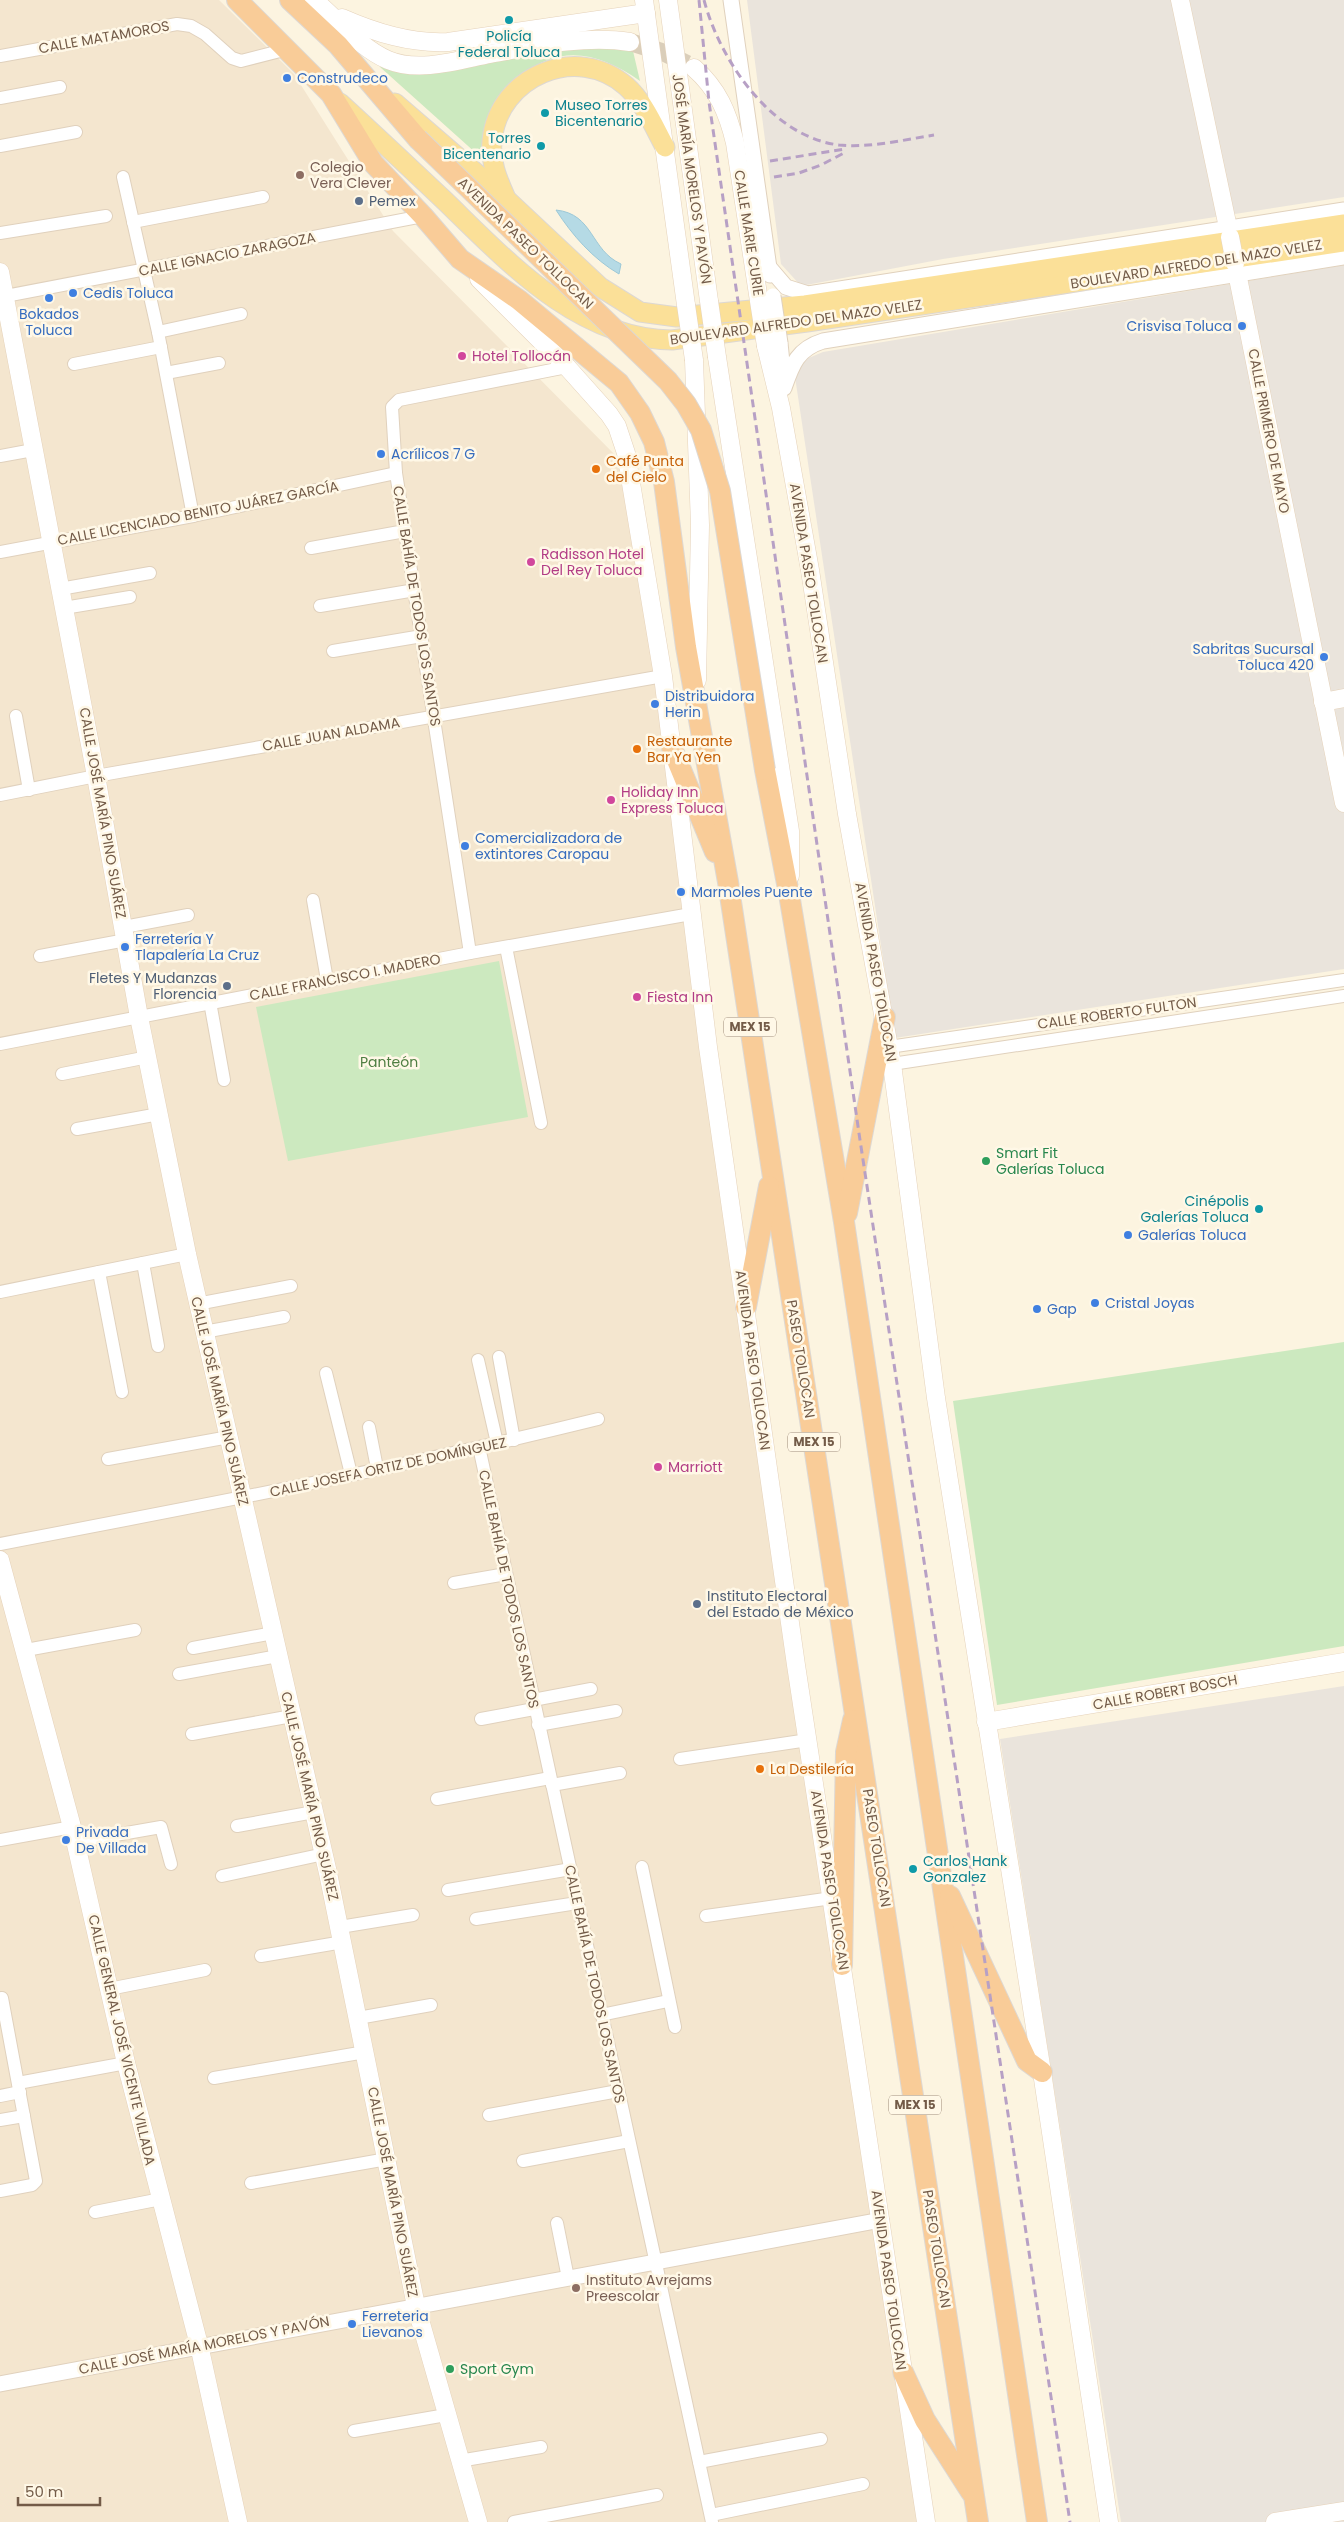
<svg xmlns="http://www.w3.org/2000/svg" width="1344" height="2522" font-family="Poppins,sans-serif">
<rect width="100%" height="100%" fill="#fcf4e0"/>
<!-- residential -->
<path fill="#f4e6cf" d="M0,0h219l75,74 99,157 234,236 305,2055h-932z"/>
<!-- industrial -->
<g fill="#eae4dc">
<path d="M747,0h597v197l-401,62 -142,27 -20,-22z"/>
<path d="M1344,265v704l-449,69 -100,-661 9,-17 19,-8z"/>
<path d="M1344,1686v836h-223l-121,-783z"/>
</g>
<!-- green -->
<g fill="#cce9bf">
<path d="M601,45l32,6 7,30c-40,-28 -79,-38 -119,-5 -4,4 -11,8 -14,13 -6,7 -17,61 -20,74l-107,-96 2,-3 99,-1z"/>
<path d="M499,961l29,156 -240,44 -32,-154z"/>
<path d="M1344,1342v304l-347,59 -44,-304z"/>
</g>
<!-- water -->
<path fill="#b5dae5" stroke="#9cc8d7" d="M556,210c38,4 34,40 65,54l-2,10c-26,-15 -47,-39 -63,-64z"/>
<g fill="none" stroke-linecap="round" stroke-linejoin="round">
<!-- secondary-tunnel -->
<path stroke="#daceba" stroke-width="18" stroke-dasharray="18 9" stroke-linecap="butt" d="M630,42l35,11 22,11"/>
<defs>
<g id="minor">
<path d="M0,56l177,-32 14,2 14,8 27,24 9,3 43,-11"/>
<path d="M0,98l60,-11"/>
<path d="M0,146l76,-14"/>
<path d="M123,177l35,155 35,184"/>
<path d="M133,222l130,-25"/>
<path d="M0,233l106,-17"/>
<path d="M0,297l423,-81"/>
<path d="M158,332l83,-18"/>
<path d="M74,364l87,-17"/>
<path d="M166,373l53,-10"/>
<path d="M0,456l33,-6"/>
<path d="M311,548l94,-17"/>
<path d="M0,552l193,-36 203,-43"/>
<path d="M60,589l90,-16"/>
<path d="M320,606l95,-16"/>
<path d="M64,608l66,-11"/>
<path d="M333,651l89,-15"/>
<path d="M16,716l13,74"/>
<path d="M0,795l96,-19 567,-100"/>
<path d="M313,900l14,80"/>
<path d="M124,927l64,-12"/>
<path d="M506,947l35,176"/>
<path d="M470,953l-74,-480 -4,-66 7,-7 168,-33"/>
<path d="M40,956l86,-16"/>
<path d="M210,1002l14,78"/>
<path d="M0,1044l470,-91 221,-39"/>
<path d="M889,1047l455,-67"/>
<path d="M892,1064l452,-68"/>
<path d="M62,1074l86,-17"/>
<path d="M77,1129l82,-15"/>
<path d="M143,1263l15,83"/>
<path d="M99,1272l23,120"/>
<path d="M0,1292l187,-38"/>
<path d="M197,1304l94,-18"/>
<path d="M204,1332l80,-15"/>
<path d="M499,1357l15,83"/>
<path d="M478,1360l19,83"/>
<path d="M326,1373l25,101"/>
<path d="M369,1427l8,41"/>
<path d="M479,1447l233,1075"/>
<path d="M108,1459l121,-22"/>
<path d="M0,1544c200,-38 400,-76 598,-125"/>
<path d="M454,1583l52,-9"/>
<path d="M193,1648l80,-15"/>
<path d="M26,1650l109,-20"/>
<path d="M179,1674l99,-18"/>
<path d="M533,1700l58,-11"/>
<path d="M481,1719l53,-10"/>
<path d="M538,1725l78,-14"/>
<path d="M192,1734l100,-18"/>
<path d="M680,1759l128,-19"/>
<path d="M552,1785l68,-12"/>
<path d="M437,1799l113,-21"/>
<path d="M237,1826l77,-14"/>
<path d="M0,1840l72,-13"/>
<path d="M75,1842l86,-15 10,37"/>
<path d="M642,1867l33,160"/>
<path d="M222,1876l102,-22"/>
<path d="M448,1890l123,-21"/>
<path d="M706,1916l126,-18"/>
<path d="M476,1919l101,-16"/>
<path d="M340,1927l73,-12"/>
<path d="M261,1956l82,-14"/>
<path d="M109,1989l96,-19"/>
<path d="M601,2015l67,-14"/>
<path d="M358,2018l73,-13"/>
<path d="M214,2078l151,-26"/>
<path d="M18,2083l108,-20"/>
<path d="M0,2096l20,-4"/>
<path d="M489,2115l129,-24"/>
<path d="M0,2120l24,-4"/>
<path d="M523,2161l106,-20"/>
<path d="M251,2183l136,-24"/>
<path d="M0,2191l32,-6 4,-4 -34,-183"/>
<path d="M95,2212l66,-13"/>
<path d="M557,2223l11,55"/>
<path d="M354,2431l92,-16"/>
<path d="M459,2461l82,-14"/>
<path d="M699,2462l122,-23"/>
<path d="M711,2515l152,-31"/>
<path d="M514,2522l143,-27"/>
</g>
<g id="tertiary">
<path d="M731,0l39,275"/>
<path d="M768,266l18,21 22,7 536,-84"/>
<path d="M780,343l4,39"/>
<path d="M784,388c8,-23 13,-39 39,-47l521,-84"/>
<path d="M0,2384l881,-164"/>
</g>
<g id="secondary">
<path d="M314,0c24,20 46,48 74,60 31,13 71,0 102,-6 44,-8 95,-19 140,-12"/>
<path d="M644,0l42,305"/>
<path d="M668,0l41,301"/>
<path d="M1180,0l50,237"/>
<path d="M342,18c34,15 69,26 106,24l198,-29"/>
<path d="M694,68c24,21 34,45 41,75l24,158"/>
<path d="M1235,263l109,540"/>
<path d="M0,272l96,504 43,241 48,237 141,619 88,433 62,216"/>
<path d="M479,279l88,88 42,47 8,12 9,27 37,223 45,371 88,618 130,857"/>
<path d="M766,346l15,62 29,162 37,244 45,250 44,334 106,674 67,450"/>
<path d="M717,357l73,474v45"/>
<path d="M694,360l6,165 -3,155"/>
<path d="M1323,702l21,-4"/>
<path d="M0,1560l72,267 54,236 73,282 39,177"/>
<path d="M986,1722l358,-60"/>
<path d="M1275,2522l69,-11"/>
</g>
<g id="primary">
<path d="M340,103c35,32 70,65 105,98 63,61 133,138 227,139l135,-18 537,-80"/>
<path d="M395,103l111,96 94,88 40,25 37,5 128,-12 539,-81"/>
<path d="M505,196c-8,-18 -15,-35 -13,-55 6,-65 85,-98 134,-55 18,16 28,41 39,61"/>
</g>
<g id="trunk">
<path d="M237,0l94,94 42,69 50,53 37,43 59,41 100,83 21,30 14,29 10,40 22,165 42,235 250,1640"/>
<path d="M290,0l48,45 80,94"/>
<path d="M672,748l43,104"/>
<path d="M765,770l24,124 55,328 193,1300"/>
<path d="M847,1213l38,-196"/>
<path d="M746,1307l23,-121"/>
<path d="M950,1896l77,165 15,11"/>
<path d="M842,1965l4,-213 7,-32"/>
<path d="M903,2372l22,48 46,72"/>
</g>
</defs>
<!-- minor casing -->
<use href="#minor" stroke="#e0d1bd" stroke-width="14"/>
<!-- tertiary casing -->
<use href="#tertiary" stroke="#e0d1bd" stroke-width="17"/>
<!-- secondary casing -->
<use href="#secondary" stroke="#e5d2ba" stroke-width="19"/>
<!-- primary casing -->
<use href="#primary" stroke="#ddd8d3" stroke-width="21"/>
<!-- trunk casing -->
<use href="#trunk" stroke="#ddd8d3" stroke-width="22"/>
<!-- minor -->
<use href="#minor" stroke="#fff" stroke-width="12"/>
<!-- tertiary -->
<use href="#tertiary" stroke="#fff" stroke-width="15"/>
<!-- secondary -->
<use href="#secondary" stroke="#fff" stroke-width="18"/>
<!-- primary -->
<use href="#primary" stroke="#fbe098" stroke-width="19"/>
<!-- trunk -->
<use href="#trunk" stroke="#f9cc98" stroke-width="20"/>
<!-- rail -->
<g stroke="#b7a0c5" stroke-width="3" stroke-dasharray="8 5" stroke-linecap="butt">
<path d="M699,0l10,102 151,1038 210,1382"/>
<path d="M704,0c16,61 68,137 135,145 31,3 64,-5 95,-10"/>
<path d="M770,161l75,-12"/>
<path d="M774,177l25,-4 22,-8 23,-12"/>
</g>
<defs>
<path id="tertiary-bridge" d="M773,296l7,47"/>
<g id="secondary-bridge">
<path d="M1230,237l5,26"/>
<path d="M709,301l8,56"/>
<path d="M759,301l7,45"/>
<path d="M686,305l8,55"/>
</g>
<path id="trunk-bridge" d="M418,139l250,242 18,23 15,26 19,61 45,279"/>
</defs>
<!-- tertiary-bridge casing -->
<use href="#tertiary-bridge" stroke="#e0d1bd" stroke-width="17" stroke-linecap="butt"/>
<!-- secondary-bridge casing -->
<use href="#secondary-bridge" stroke="#e5d2ba" stroke-width="19" stroke-linecap="butt"/>
<!-- trunk-bridge casing -->
<use href="#trunk-bridge" stroke="#ddd8d3" stroke-width="22" stroke-linecap="butt"/>
<!-- tertiary-bridge -->
<use href="#tertiary-bridge" stroke="#fff" stroke-width="15"/>
<!-- secondary-bridge -->
<use href="#secondary-bridge" stroke="#fff" stroke-width="18"/>
<!-- trunk-bridge -->
<use href="#trunk-bridge" stroke="#f9cc98" stroke-width="20"/>
</g>
<!-- markers -->
<g fill="#0f9aa8" stroke="#fff8e7" stroke-width="2">
<circle cx="509" cy="20" r="5"/>
<circle cx="545" cy="113" r="5"/>
<circle cx="541" cy="146" r="5"/>
<circle cx="1259" cy="1209" r="5"/>
<circle cx="913" cy="1869" r="5"/>
</g>
<g fill="#3f7fe0" stroke="#fff8e7" stroke-width="2">
<circle cx="287" cy="78" r="5"/>
<circle cx="73" cy="293" r="5"/>
<circle cx="49" cy="298" r="5"/>
<circle cx="1242" cy="326" r="5"/>
<circle cx="381" cy="454" r="5"/>
<circle cx="1324" cy="657" r="5"/>
<circle cx="655" cy="704" r="5"/>
<circle cx="465" cy="846" r="5"/>
<circle cx="681" cy="892" r="5"/>
<circle cx="125" cy="947" r="5"/>
<circle cx="1128" cy="1235" r="5"/>
<circle cx="1095" cy="1303" r="5"/>
<circle cx="1037" cy="1309" r="5"/>
<circle cx="66" cy="1840" r="5"/>
<circle cx="352" cy="2324" r="5"/>
</g>
<g fill="#8d6e63" stroke="#fff8e7" stroke-width="2">
<circle cx="300" cy="175" r="5"/>
<circle cx="576" cy="2288" r="5"/>
</g>
<g fill="#5c6f8a" stroke="#fff8e7" stroke-width="2">
<circle cx="359" cy="201" r="5"/>
<circle cx="227" cy="986" r="5"/>
<circle cx="697" cy="1604" r="5"/>
</g>
<g fill="#d1479c" stroke="#fff8e7" stroke-width="2">
<circle cx="462" cy="356" r="5"/>
<circle cx="531" cy="562" r="5"/>
<circle cx="611" cy="800" r="5"/>
<circle cx="637" cy="997" r="5"/>
<circle cx="658" cy="1467" r="5"/>
</g>
<g fill="#e8710a" stroke="#fff8e7" stroke-width="2">
<circle cx="596" cy="469" r="5"/>
<circle cx="637" cy="749" r="5"/>
<circle cx="760" cy="1769" r="5"/>
</g>
<g fill="#2e9e5b" stroke="#fff8e7" stroke-width="2">
<circle cx="986" cy="1161" r="5"/>
<circle cx="450" cy="2369" r="5"/>
</g>
<g text-anchor="middle" stroke-width="5" stroke-linejoin="round" paint-order="stroke">
<!-- shield labels -->
<g fill="#fff8e7" stroke="#9d8a78" stroke-width="1">
<rect x="724" y="1017.5" width="52" height="19" rx="4"/>
<rect x="788" y="1432.5" width="52" height="19" rx="4"/>
<rect x="889" y="2095.5" width="52" height="19" rx="4"/>
</g>
<g font-size="12" font-weight="bold" fill="#735b48">
<text x="750" y="1031">MEX 15</text>
<text x="814" y="1446">MEX 15</text>
<text x="915" y="2109">MEX 15</text>
</g>
<!-- culture labels -->
<g font-size="14" fill="#0d838f" stroke="#fff8e7" text-anchor="start">
<text x="509" y="41" text-anchor="middle">Policía<tspan x="509" dy="16">Federal Toluca</tspan></text>
<text x="555" y="110">Museo Torres<tspan x="555" dy="16">Bicentenario</tspan></text>
<text x="531" y="143" text-anchor="end">Torres<tspan x="531" dy="16">Bicentenario</tspan></text>
<text x="1249" y="1206" text-anchor="end">Cinépolis<tspan x="1249" dy="16">Galerías Toluca</tspan></text>
<text x="923" y="1866">Carlos Hank<tspan x="923" dy="16">Gonzalez</tspan></text>
</g>
<!-- street labels -->
<g font-size="14" fill="#735b48" stroke="#fff8e7">
<text transform="translate(104 37) rotate(-10)" y="5">CALLE MATAMOROS</text>
<text transform="translate(692 179) rotate(82)" y="5">JOSÉ MARÍA MORELOS Y PAVÓN</text>
<text transform="translate(749 233) rotate(81)" y="5">CALLE MARIE CURIE</text>
<text transform="translate(526 243) rotate(44)" y="5">AVENIDA PASEO TOLLOCAN</text>
<text transform="translate(227 254) rotate(-11)" y="5">CALLE IGNACIO ZARAGOZA</text>
<text transform="translate(1196 264) rotate(-9)" y="5">BOULEVARD ALFREDO DEL MAZO VELEZ</text>
<text transform="translate(796 322) rotate(-8)" y="5">BOULEVARD ALFREDO DEL MAZO VELEZ</text>
<text transform="translate(1269 431) rotate(79)" y="5">CALLE PRIMERO DE MAYO</text>
<text transform="translate(198 513) rotate(-11)" y="5">CALLE LICENCIADO BENITO JUÁREZ GARCÍA</text>
<text transform="translate(809 573) rotate(81)" y="5">AVENIDA PASEO TOLLOCAN</text>
<text transform="translate(417 606) rotate(81)" y="5">CALLE BAHÍA DE TODOS LOS SANTOS</text>
<text transform="translate(331 734) rotate(-10)" y="5">CALLE JUAN ALDAMA</text>
<text transform="translate(103 813) rotate(80)" y="5">CALLE JOSÉ MARÍA PINO SUÁREZ</text>
<text transform="translate(876 972) rotate(80)" y="5">AVENIDA PASEO TOLLOCAN</text>
<text transform="translate(345 977) rotate(-11)" y="5">CALLE FRANCISCO I. MADERO</text>
<text transform="translate(1117 1013) rotate(-8)" y="5">CALLE ROBERTO FULTON</text>
<text transform="translate(801 1359) rotate(81)" y="5">PASEO TOLLOCAN</text>
<text transform="translate(753 1360) rotate(82)" y="5">AVENIDA PASEO TOLLOCAN</text>
<text transform="translate(220 1401) rotate(77)" y="5">CALLE JOSÉ MARÍA PINO SUÁREZ</text>
<text transform="translate(388 1467) rotate(-12)" y="5">CALLE JOSEFA ORTIZ DE DOMÍNGUEZ</text>
<text transform="translate(509 1589) rotate(78)" y="5">CALLE BAHÍA DE TODOS LOS SANTOS</text>
<text transform="translate(1165 1692) rotate(-10)" y="5">CALLE ROBERT BOSCH</text>
<text transform="translate(310 1796) rotate(77)" y="5">CALLE JOSÉ MARÍA PINO SUÁREZ</text>
<text transform="translate(877 1848) rotate(81)" y="5">PASEO TOLLOCAN</text>
<text transform="translate(830 1880) rotate(81)" y="5">AVENIDA PASEO TOLLOCAN</text>
<text transform="translate(595 1984) rotate(78)" y="5">CALLE BAHÍA DE TODOS LOS SANTOS</text>
<text transform="translate(122 2040) rotate(77)" y="5">CALLE GENERAL JOSÉ VICENTE VILLADA</text>
<text transform="translate(393 2192) rotate(79)" y="5">CALLE JOSÉ MARÍA PINO SUÁREZ</text>
<text transform="translate(937 2249) rotate(81)" y="5">PASEO TOLLOCAN</text>
<text transform="translate(889 2280) rotate(82)" y="5">AVENIDA PASEO TOLLOCAN</text>
<text transform="translate(204 2345) rotate(-11)" y="5">CALLE JOSÉ MARÍA MORELOS Y PAVÓN</text>
</g>
<!-- shop labels -->
<g font-size="14" fill="#366cbe" stroke="#fff8e7" text-anchor="start">
<text x="297" y="83">Construdeco</text>
<text x="83" y="298">Cedis Toluca</text>
<text x="49" y="319" text-anchor="middle">Bokados<tspan x="49" dy="16">Toluca</tspan></text>
<text x="1232" y="331" text-anchor="end">Crisvisa Toluca</text>
<text x="391" y="459">Acrílicos 7 G</text>
<text x="1314" y="654" text-anchor="end">Sabritas Sucursal<tspan x="1314" dy="16">Toluca 420</tspan></text>
<text x="665" y="701">Distribuidora<tspan x="665" dy="16">Herin</tspan></text>
<text x="475" y="843">Comercializadora de<tspan x="475" dy="16">extintores Caropau</tspan></text>
<text x="691" y="897">Marmoles Puente</text>
<text x="135" y="944">Ferretería Y<tspan x="135" dy="16">Tlapalería La Cruz</tspan></text>
<text x="1138" y="1240">Galerías Toluca</text>
<text x="1105" y="1308">Cristal Joyas</text>
<text x="1047" y="1314">Gap</text>
<text x="76" y="1837">Privada<tspan x="76" dy="16">De Villada</tspan></text>
<text x="362" y="2321">Ferreteria<tspan x="362" dy="16">Lievanos</tspan></text>
</g>
<!-- education labels -->
<g font-size="14" fill="#785e54" stroke="#fff8e7" text-anchor="start">
<text x="310" y="172">Colegio<tspan x="310" dy="16">Vera Clever</tspan></text>
<text x="586" y="2285">Instituto Avrejams<tspan x="586" dy="16">Preescolar</tspan></text>
</g>
<!-- service labels -->
<g font-size="14" fill="#4e5e75" stroke="#fff8e7" text-anchor="start">
<text x="369" y="206">Pemex</text>
<text x="217" y="983" text-anchor="end">Fletes Y Mudanzas<tspan x="217" dy="16">Florencia</tspan></text>
<text x="707" y="1601">Instituto Electoral<tspan x="707" dy="16">del Estado de México</tspan></text>
</g>
<!-- hotel labels -->
<g font-size="14" fill="#b23c85" stroke="#fff8e7" text-anchor="start">
<text x="472" y="361">Hotel Tollocán</text>
<text x="541" y="559">Radisson Hotel<tspan x="541" dy="16">Del Rey Toluca</tspan></text>
<text x="621" y="797">Holiday Inn<tspan x="621" dy="16">Express Toluca</tspan></text>
<text x="647" y="1002">Fiesta Inn</text>
<text x="668" y="1472">Marriott</text>
</g>
<!-- food labels -->
<g font-size="14" fill="#c56008" stroke="#fff8e7" text-anchor="start">
<text x="606" y="466">Café Punta<tspan x="606" dy="16">del Cielo</tspan></text>
<text x="647" y="746">Restaurante<tspan x="647" dy="16">Bar Ya Yen</tspan></text>
<text x="770" y="1774">La Destilería</text>
</g>
<!-- park labels -->
<g font-size="14" fill="#4f7e42" stroke="#fff8e7">
<text x="389" y="1067">Panteón</text>
</g>
<!-- leisure labels -->
<g font-size="14" fill="#27864d" stroke="#fff8e7" text-anchor="start">
<text x="996" y="1158">Smart Fit<tspan x="996" dy="16">Galerías Toluca</tspan></text>
<text x="460" y="2374">Sport Gym</text>
</g>
</g>
<!-- scale -->
<path d="M18 2497v8h82v-8" fill="none" stroke="#735b48" stroke-width="2.5"/>
<text x="25" y="2497" font-size="15" fill="#735b48" stroke="#fff8e7" stroke-width="4" paint-order="stroke">50 m</text>
</svg>
